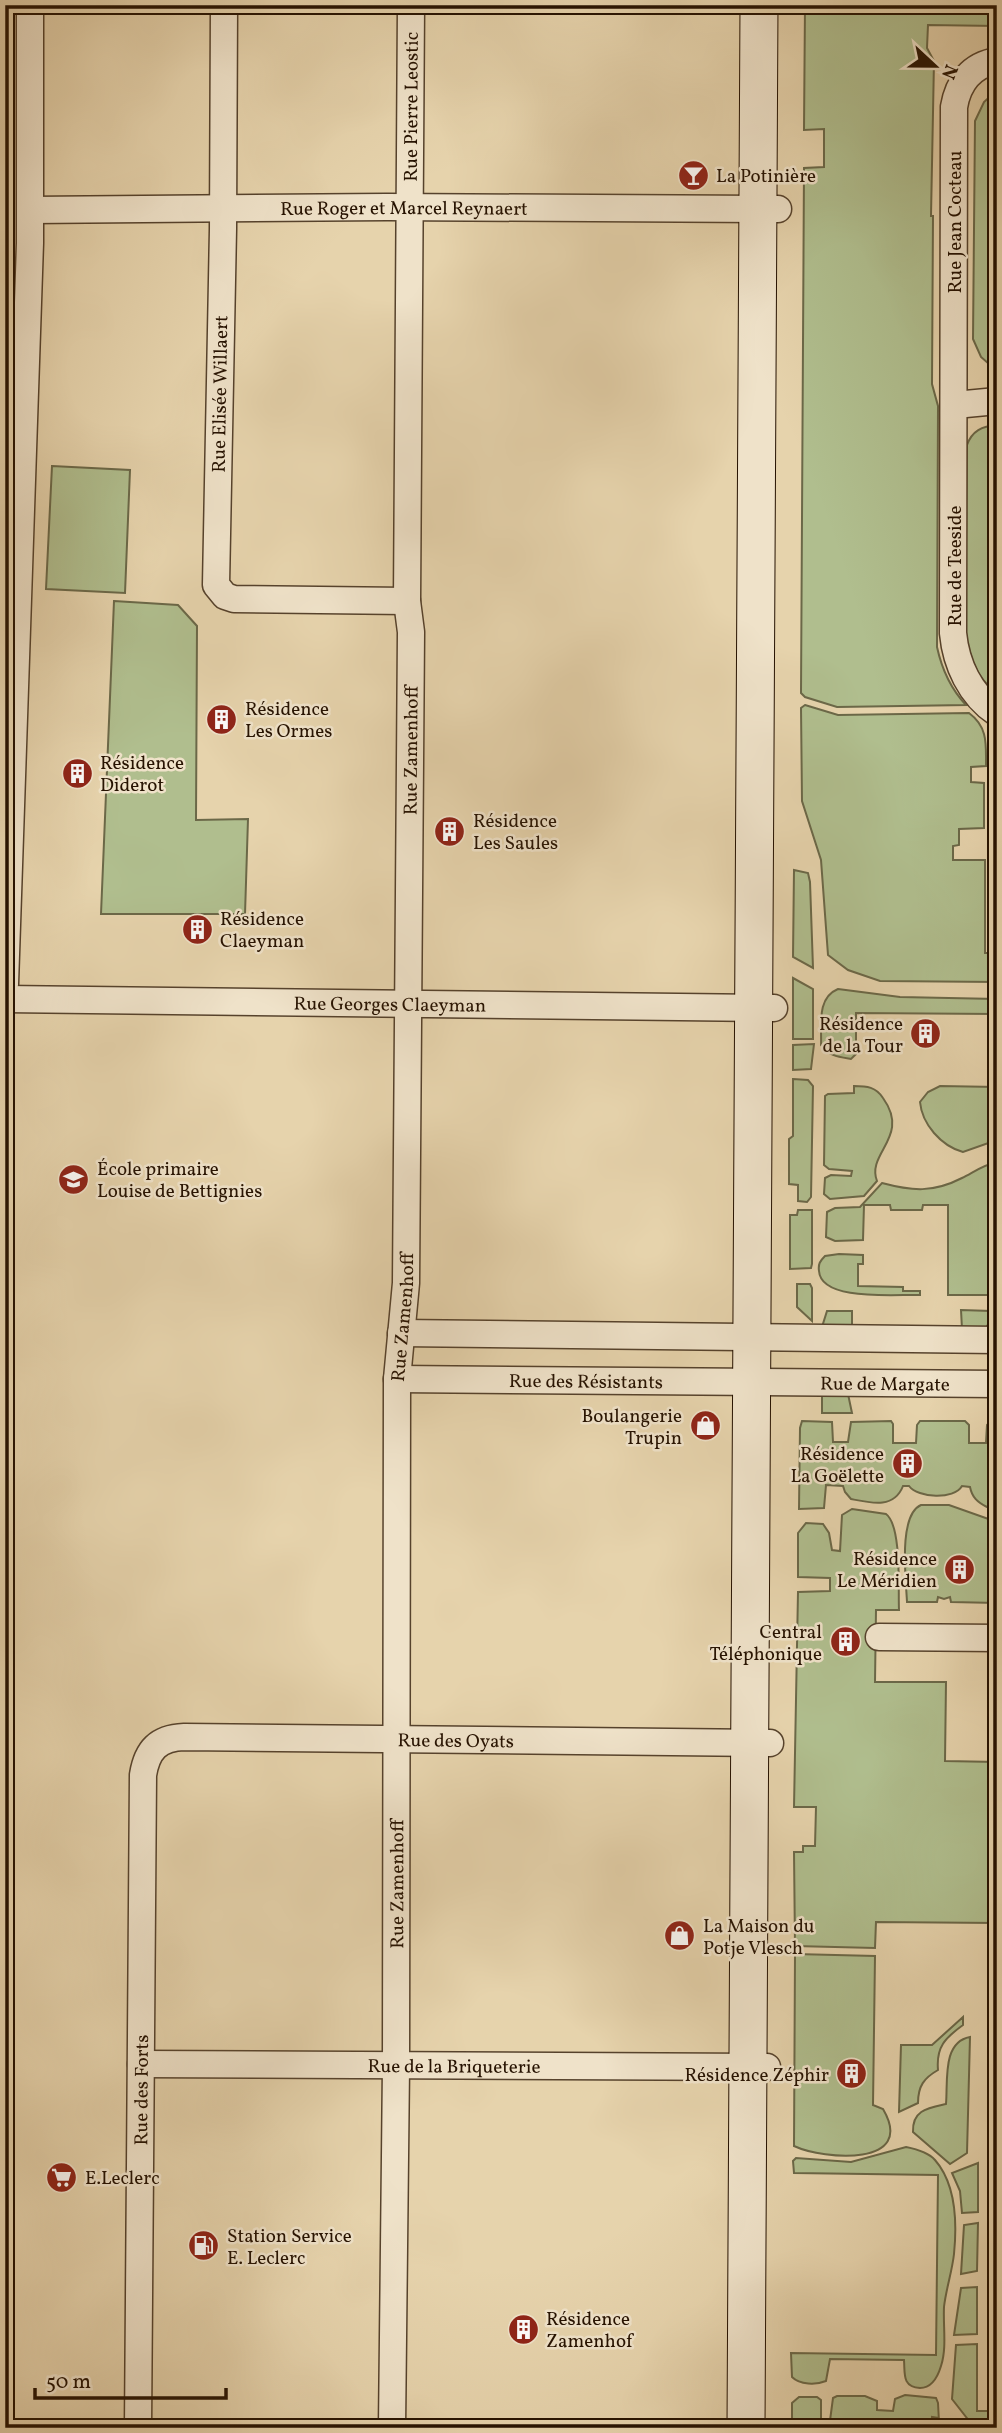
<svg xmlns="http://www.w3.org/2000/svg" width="1002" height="2433" font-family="Vollkorn,serif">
<rect width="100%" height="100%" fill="#e6d3ac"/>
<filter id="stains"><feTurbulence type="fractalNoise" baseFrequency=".00286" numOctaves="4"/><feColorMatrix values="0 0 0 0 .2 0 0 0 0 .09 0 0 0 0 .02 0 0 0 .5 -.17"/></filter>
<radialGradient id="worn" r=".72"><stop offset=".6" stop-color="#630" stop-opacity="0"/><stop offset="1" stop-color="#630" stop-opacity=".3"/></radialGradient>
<!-- green -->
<g fill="#b0be8e" stroke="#6b6848" stroke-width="2">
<path d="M805,5h192v21l-69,-1 -1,23 7,13 -3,155h2l-1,168 6,22 -1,241c5,23 13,41 29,58l-129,2 -32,-10 -4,-4 3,-525 20,-1v-38l-20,1z"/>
<path d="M997,90v281l-16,-14 -8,-18 2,-218 9,-19z"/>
<path d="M997,425v268c-22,-16 -27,-36 -32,-61l2,-187c5,-14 15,-19 30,-20z"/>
<path d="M52,466l78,4 -5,123 -79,-4z"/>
<path d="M114,601l64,4 19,21 -1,194 52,-1 -3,95h-144z"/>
<path d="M805,705l33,10 131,-2c19,14 17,31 17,53l-15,1v15l13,1v45l-25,1v16l-6,1v14h32v93h12v29l-117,-1 -32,-11 -20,-15 -7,-95 -19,-59 -1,-93z"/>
<path d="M794,870l14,3 2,9 3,86 -20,-11z"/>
<path d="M793,978l20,11v50h-20z"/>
<path d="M838,989l62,8 97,2v15l-141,-1v41l-5,5c-12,-2 -23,-3 -30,-14 1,-19 -5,-47 17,-56z"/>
<path d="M814,1044l-3,25 -18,1v-25z"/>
<path d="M793,1079l15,1 5,6 -2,111 -4,5 -9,-1v-16l-9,-1v-45l4,-3z"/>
<path d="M854,1086c13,0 22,1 29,12 28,39 -17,55 -6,83l-13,15 -34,3 -6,-5 1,-16 6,-3 20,1 1,-5 -23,-2 -5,-4 1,-69 3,-2 26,-1z"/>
<path d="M940,1086l57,1v53l-34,12c-22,-6 -41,-28 -43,-50l8,-10z"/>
<path d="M997,1162v29h-7l1,104h-43v-90h-25l-1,5h-31l-1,-5h-26l-1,35 -28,1 -9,-4 1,-25 8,-4 25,-1 22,-24c30,8 51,10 80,-5 12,-6 21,-13 35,-16z"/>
<path d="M798,1210h14v54l-1,4 -21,1v-54h7z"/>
<path d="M839,1254l24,1v9h-5v22l45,1v4h17v4c-23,-1 -99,7 -101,-24 -1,-7 1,-10 6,-15z"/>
<path d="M797,1284h13l2,4v33l-15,-14z"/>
<path d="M961,1310l30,1 -1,11 -4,5 -24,2z"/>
<path d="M827,1311h25v19l-30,-3z"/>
<path d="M822,1394h26l4,19h-30z"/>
<path d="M802,1421l30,1 1,20h15l3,-20 40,-1 2,3v19h23l1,-18 3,-4h45l4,4v18h17l1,-18 4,-4h6v81l-10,5c-10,-5 -15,-10 -17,-20l-8,-1c-8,14 -44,12 -53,0h-6c-9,23 -32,17 -52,13l-6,-7 -2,-6 -17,-1 -2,23 -25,1 1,-81z"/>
<path d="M921,1505h28l48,17v81l-46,-1 -1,-5 -6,2 -6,-2 -1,5h-30c-1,-23 -9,-87 14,-97z"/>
<path d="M852,1509l34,5c16,12 12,75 13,96h-23l-1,72h71l-1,79 52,1v161l-121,-1 -1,26 -80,-2 -1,-94h9v-6h12l1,-39h-22l4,-215 32,-1v-13l-32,-1v-44l8,-10 17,1 6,9 3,17 8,1 2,-36z"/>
<path d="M795,1954l80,2 -2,149 10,4c34,58 -59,51 -89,37z"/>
<path d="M963,2017v8c-18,13 -27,22 -25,45 -14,8 -20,16 -20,33l-19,9 2,-67h31z"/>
<path d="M970,2037l-3,116 -17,11 -37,-32c-1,-22 15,-24 33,-28 2,-23 -4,-62 24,-67z"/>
<path d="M906,2147c10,2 22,5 29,13 21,24 22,64 19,94 -2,18 -8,35 -10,53 -1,19 3,41 -3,59 -3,10 -9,22 -21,22 -18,-1 -15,-14 -16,-28l-74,-1 -4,22c-10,4 -26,4 -34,-4l-1,-24 145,2 2,-180 -144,-2 -1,-12 3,-3 55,4z"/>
<path d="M978,2163v49l-16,1 -2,-22 -8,-18z"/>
<path d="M978,2223l-1,48 -16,3 3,-49z"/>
<path d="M977,2287v47l-23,1 7,-47z"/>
<path d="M977,2344v67h20v11h-27l-18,-23 4,-54z"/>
<path d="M905,2395l31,3 2,5 1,19 -1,-4 -6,-1 -1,11h-102l4,-30 4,-2h28l12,5v9l16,1 2,-12z"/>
<path d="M799,2397h18l4,3v28h-29v-25z"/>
</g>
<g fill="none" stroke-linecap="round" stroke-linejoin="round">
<defs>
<g id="street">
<path d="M224,5l-1,224 -7,356 9,11 9,3 173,2"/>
<path d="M997,61c-26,4 -39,22 -43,46l-1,526c3,31 17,62 44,80"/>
<path id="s1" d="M31,210l356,-3 391,2"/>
<path d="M955,405l42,-4"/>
<path d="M5,984l25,-741v-238"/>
<path id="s2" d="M5,999l769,9"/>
<path d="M401,1333l596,7"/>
<path id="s3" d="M397,1379l600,5"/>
<path d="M879,1637l118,1"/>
<path id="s4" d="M141,2064l626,3"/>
<path id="s5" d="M138,2428l5,-653c4,-25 15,-37 41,-38l586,6"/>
<path id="s6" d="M392,2428l4,-362 1,-687 9,-96 5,-651 -4,-31 4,-596"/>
</g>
<path id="secondary" d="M746,2428l13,-2423"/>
</defs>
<!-- street casing -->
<use href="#street" stroke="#56422c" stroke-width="29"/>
<!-- secondary casing -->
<use href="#secondary" stroke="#261201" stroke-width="39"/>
<!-- street -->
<use href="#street" stroke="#efe2c9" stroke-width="26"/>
<!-- secondary -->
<use href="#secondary" stroke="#efe2c9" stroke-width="37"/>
</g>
<!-- icons -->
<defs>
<symbol id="bar-disc" viewBox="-11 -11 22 22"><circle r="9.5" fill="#8f2418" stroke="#efe2c9"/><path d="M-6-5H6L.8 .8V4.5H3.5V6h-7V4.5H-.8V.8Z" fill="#fff"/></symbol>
<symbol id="building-disc" viewBox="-11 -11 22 22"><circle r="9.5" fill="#8f2418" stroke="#efe2c9"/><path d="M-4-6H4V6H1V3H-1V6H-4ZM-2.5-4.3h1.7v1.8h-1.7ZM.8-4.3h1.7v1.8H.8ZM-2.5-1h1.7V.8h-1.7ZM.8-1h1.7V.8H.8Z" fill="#fff"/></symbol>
<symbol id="school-disc" viewBox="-11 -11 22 22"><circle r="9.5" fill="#8f2418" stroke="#efe2c9"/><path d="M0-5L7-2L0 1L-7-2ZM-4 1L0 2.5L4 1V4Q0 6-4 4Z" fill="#fff"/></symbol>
<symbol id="shop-disc" viewBox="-11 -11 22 22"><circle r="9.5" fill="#8f2418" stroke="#efe2c9"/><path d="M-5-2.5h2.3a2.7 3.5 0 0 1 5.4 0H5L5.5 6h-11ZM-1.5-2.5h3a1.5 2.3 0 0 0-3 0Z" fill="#fff"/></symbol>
<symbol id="supermarket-disc" viewBox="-11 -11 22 22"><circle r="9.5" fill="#8f2418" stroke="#efe2c9"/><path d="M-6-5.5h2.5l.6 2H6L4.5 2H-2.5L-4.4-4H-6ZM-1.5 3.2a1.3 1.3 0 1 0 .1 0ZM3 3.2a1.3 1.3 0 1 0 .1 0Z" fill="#fff"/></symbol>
<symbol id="fuel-disc" viewBox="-11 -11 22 22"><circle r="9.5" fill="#8f2418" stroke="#efe2c9"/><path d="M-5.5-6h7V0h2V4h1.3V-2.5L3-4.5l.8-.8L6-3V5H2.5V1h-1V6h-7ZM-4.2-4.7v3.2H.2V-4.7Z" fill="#fff"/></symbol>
</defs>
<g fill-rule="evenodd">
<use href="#bar-disc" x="676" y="158" width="35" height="35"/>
<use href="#building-disc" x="204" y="702" width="35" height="35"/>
<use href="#building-disc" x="60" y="756" width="35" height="35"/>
<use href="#building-disc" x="432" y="814" width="35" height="35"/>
<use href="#building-disc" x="180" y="912" width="35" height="35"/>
<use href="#building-disc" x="908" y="1016" width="35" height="35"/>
<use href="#school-disc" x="56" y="1162" width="35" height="35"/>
<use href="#shop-disc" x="688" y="1408" width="35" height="35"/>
<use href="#building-disc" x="890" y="1446" width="35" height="35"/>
<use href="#building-disc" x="942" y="1552" width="35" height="35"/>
<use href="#building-disc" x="828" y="1624" width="35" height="35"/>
<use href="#shop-disc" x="662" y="1918" width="35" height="35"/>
<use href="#building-disc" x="834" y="2056" width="35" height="35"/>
<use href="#supermarket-disc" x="44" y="2160" width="35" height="35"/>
<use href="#fuel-disc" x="186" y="2228" width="35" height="35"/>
<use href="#building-disc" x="506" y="2312" width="35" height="35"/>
</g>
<g text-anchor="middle" stroke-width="5" stroke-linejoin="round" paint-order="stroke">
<!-- street labels -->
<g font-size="19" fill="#261201" stroke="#efe2c9">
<text dy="7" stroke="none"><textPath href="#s6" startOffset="2322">Rue Pierre Leostic</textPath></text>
<text dy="7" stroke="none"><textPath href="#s1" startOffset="373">Rue Roger et Marcel Reynaert</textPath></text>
<text transform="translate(954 222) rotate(-90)" y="7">Rue Jean Cocteau</text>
<text transform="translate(219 394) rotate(-89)" y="7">Rue Elisée Willaert</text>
<text transform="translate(954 566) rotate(-90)" y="7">Rue de Teeside</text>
<text dy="7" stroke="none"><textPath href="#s6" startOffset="1678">Rue Zamenhoff</textPath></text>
<text dy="7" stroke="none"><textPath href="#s2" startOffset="385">Rue Georges Claeyman</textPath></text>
<text dy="7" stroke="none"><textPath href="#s6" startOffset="1111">Rue Zamenhoff</textPath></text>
<text dy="7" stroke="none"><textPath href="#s3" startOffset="189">Rue des Résistants</textPath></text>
<text dy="7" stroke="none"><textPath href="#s3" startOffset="488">Rue de Margate</textPath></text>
<text dy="7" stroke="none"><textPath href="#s5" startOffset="987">Rue des Oyats</textPath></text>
<text dy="7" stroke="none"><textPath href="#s6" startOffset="544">Rue Zamenhoff</textPath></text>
<text dy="7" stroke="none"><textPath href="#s4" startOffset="313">Rue de la Briqueterie</textPath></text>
<text dy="7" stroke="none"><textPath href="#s5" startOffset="338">Rue des Forts</textPath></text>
</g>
<!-- poi labels -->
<g font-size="19" fill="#261201" stroke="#efe2c9" text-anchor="start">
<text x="716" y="182">La Potinière</text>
<text x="245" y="715">Résidence<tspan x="245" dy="22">Les Ormes</tspan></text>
<text x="100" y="769">Résidence<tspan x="100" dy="22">Diderot</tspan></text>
<text x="473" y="827">Résidence<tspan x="473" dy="22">Les Saules</tspan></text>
<text x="220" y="925">Résidence<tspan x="220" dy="22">Claeyman</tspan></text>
<text x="903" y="1030" text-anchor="end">Résidence<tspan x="903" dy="22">de la Tour</tspan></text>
<text x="97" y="1175">École primaire<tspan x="97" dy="22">Louise de Bettignies</tspan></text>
<text x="682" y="1422" text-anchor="end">Boulangerie<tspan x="682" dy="22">Trupin</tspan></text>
<text x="884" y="1460" text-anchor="end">Résidence<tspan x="884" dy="22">La Goëlette</tspan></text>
<text x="937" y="1565" text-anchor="end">Résidence<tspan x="937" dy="22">Le Méridien</tspan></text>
<text x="822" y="1638" text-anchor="end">Central<tspan x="822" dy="22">Téléphonique</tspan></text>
<text x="703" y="1932">La Maison du<tspan x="703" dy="22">Potje Vlesch</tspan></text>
<text x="829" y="2081" text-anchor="end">Résidence Zéphir</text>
<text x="85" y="2184">E.Leclerc</text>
<text x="227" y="2242">Station Service<tspan x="227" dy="22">E. Leclerc</tspan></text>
<text x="546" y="2325">Résidence<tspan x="546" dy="22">Zamenhof</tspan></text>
</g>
</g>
<!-- margin -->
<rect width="1002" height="2433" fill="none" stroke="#e6d3ac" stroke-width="28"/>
<rect x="7" y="7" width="988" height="2419" fill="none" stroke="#261201" stroke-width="3.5"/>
<rect x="14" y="14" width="974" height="2405" fill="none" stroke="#261201" stroke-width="2"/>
<!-- north arrow -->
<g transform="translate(935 66) rotate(112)" stroke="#efe2c9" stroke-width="5" paint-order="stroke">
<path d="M0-5L12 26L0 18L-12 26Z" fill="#261201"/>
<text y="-10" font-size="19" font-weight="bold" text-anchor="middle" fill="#261201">N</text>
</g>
<!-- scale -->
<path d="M35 2388v10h191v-10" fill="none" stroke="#261201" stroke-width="3.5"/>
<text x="46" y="2388" font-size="21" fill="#261201" stroke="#efe2c9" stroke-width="5" paint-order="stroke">50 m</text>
<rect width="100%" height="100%" filter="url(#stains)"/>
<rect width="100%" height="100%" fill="url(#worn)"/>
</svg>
